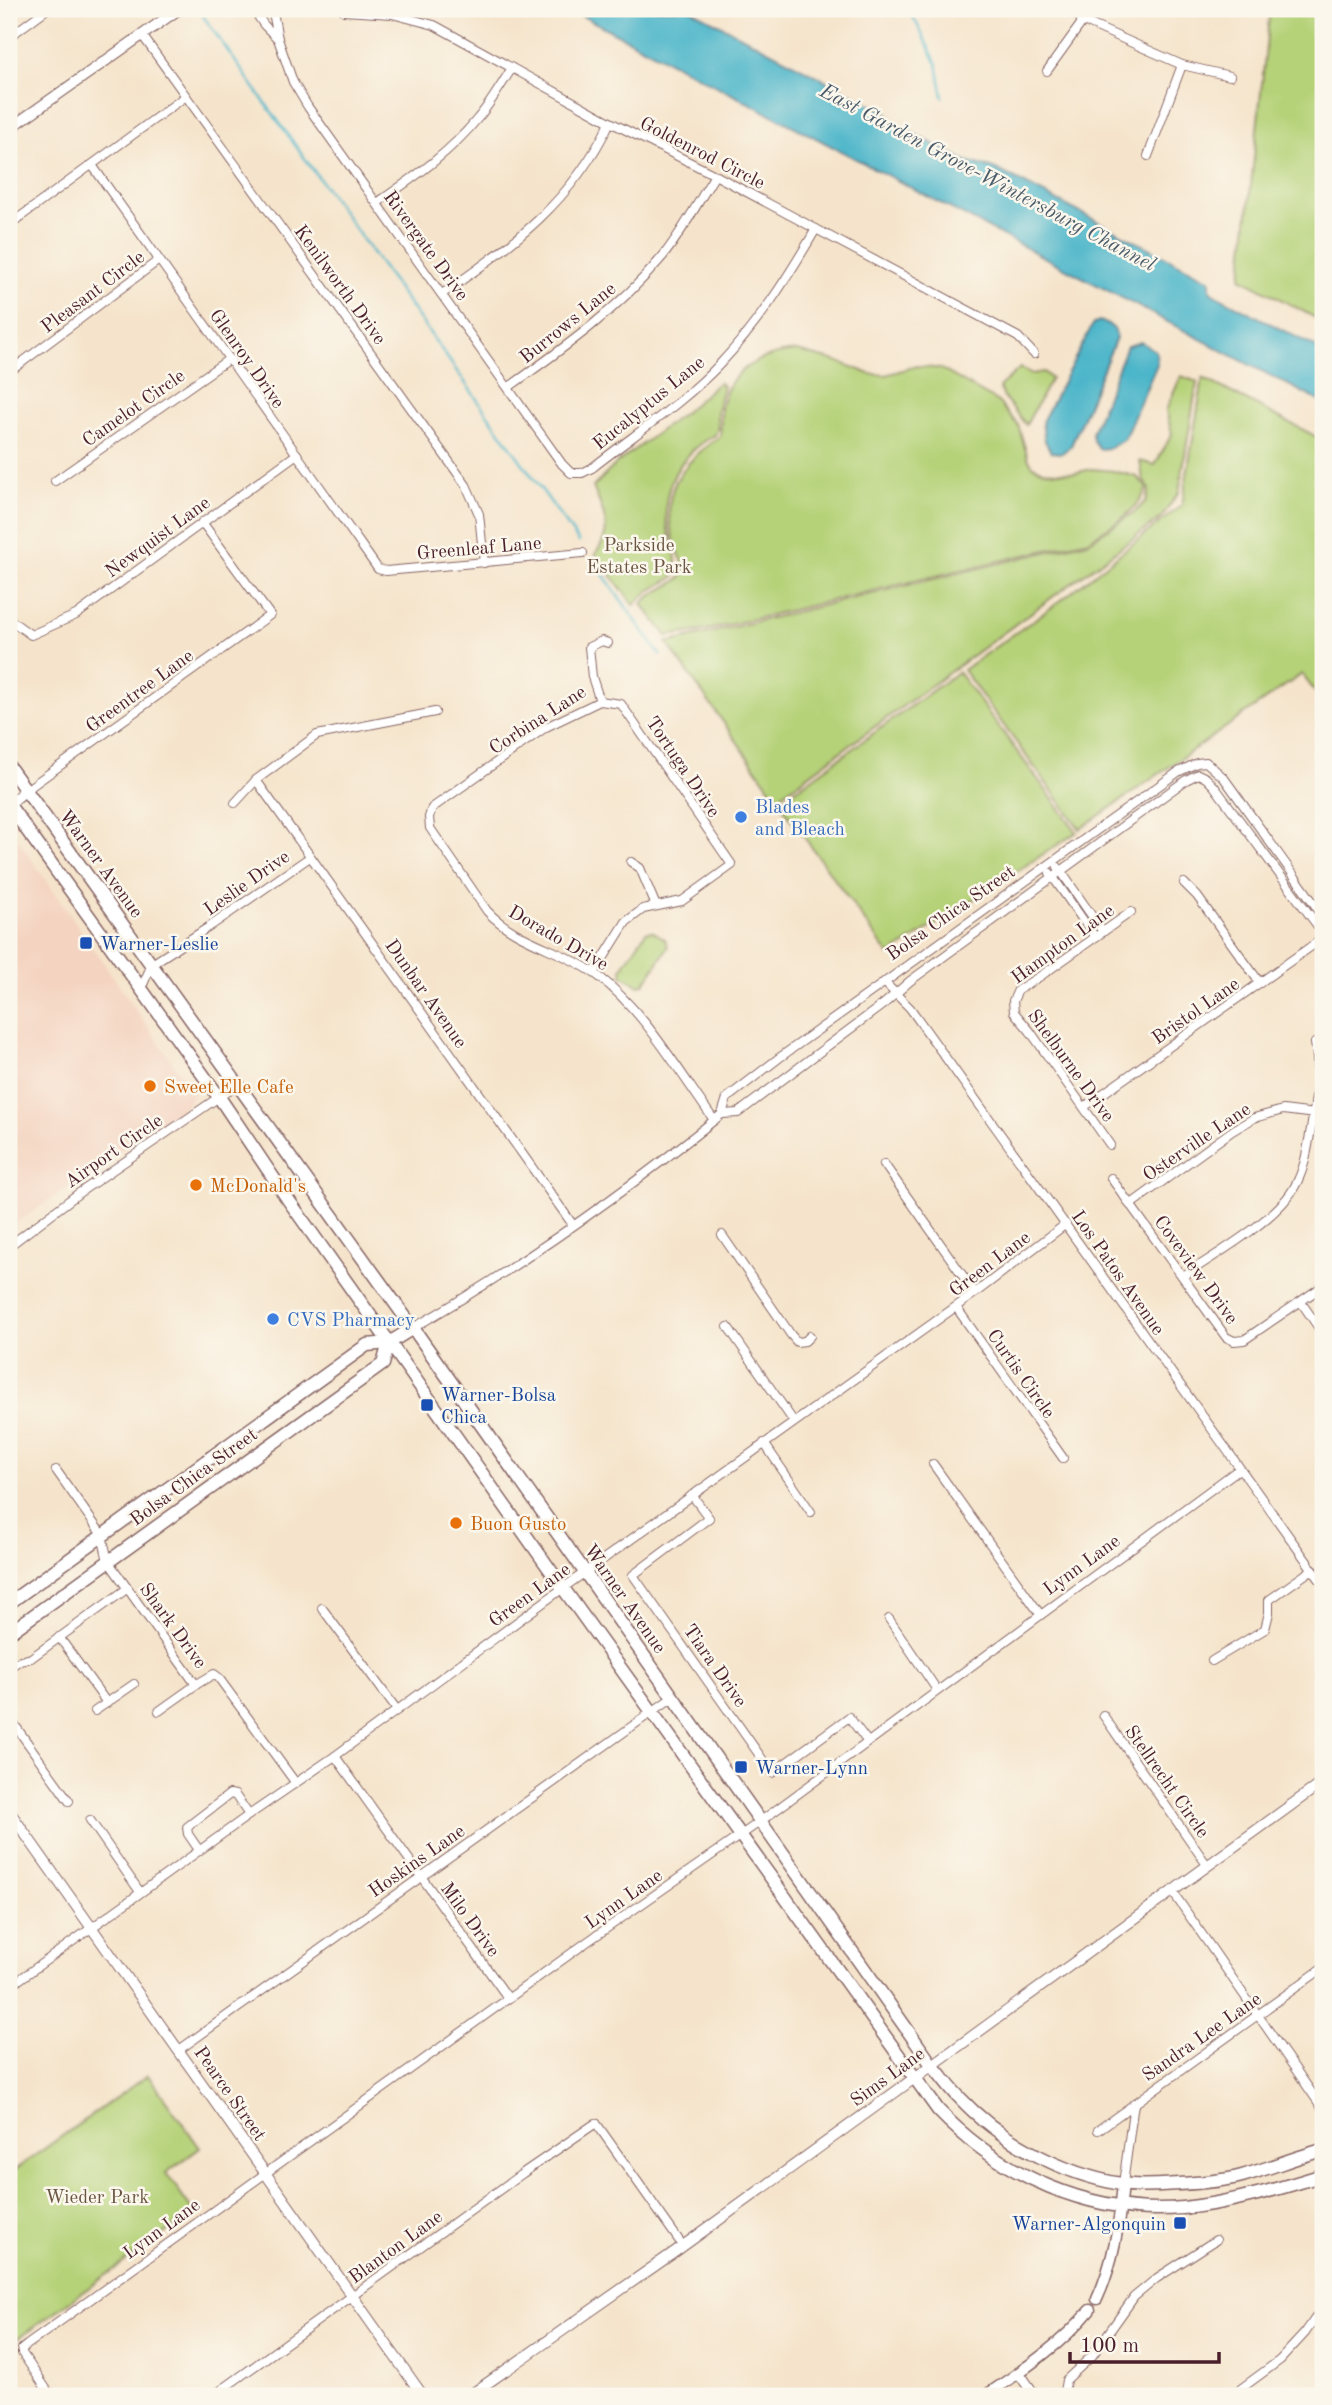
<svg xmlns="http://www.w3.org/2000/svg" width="1332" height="2405" font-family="'Old Standard TT',serif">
<rect width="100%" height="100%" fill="#fbf7ec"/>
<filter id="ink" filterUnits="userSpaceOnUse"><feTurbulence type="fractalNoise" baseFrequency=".0143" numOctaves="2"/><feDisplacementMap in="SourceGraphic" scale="14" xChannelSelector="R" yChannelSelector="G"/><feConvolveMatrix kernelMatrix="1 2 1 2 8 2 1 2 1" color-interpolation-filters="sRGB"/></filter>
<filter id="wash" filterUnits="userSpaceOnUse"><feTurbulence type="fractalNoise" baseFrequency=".00686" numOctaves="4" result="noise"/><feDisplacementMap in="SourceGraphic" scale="28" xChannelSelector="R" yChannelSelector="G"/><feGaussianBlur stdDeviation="1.57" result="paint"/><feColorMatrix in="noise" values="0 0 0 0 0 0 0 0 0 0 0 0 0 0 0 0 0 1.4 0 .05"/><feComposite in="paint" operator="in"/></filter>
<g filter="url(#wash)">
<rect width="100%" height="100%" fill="#f5e4cb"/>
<!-- built -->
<path fill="#f4d3c0" d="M9,827l185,266 -7,12 -178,123z"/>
<!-- green -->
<g fill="#b5d278" stroke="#807852" stroke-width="2">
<path d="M1270,9h53v313l-82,-44z"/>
<path d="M797,351l39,10 34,13 16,1 30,-9 25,3 57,33 20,23 10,33 5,8 11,5 30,2 18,-4 22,2 23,6 10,11c-10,25 -37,38 -59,52l-381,90 -40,6 -25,-32c10,-14 39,-20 42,-32 2,-8 -6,-18 -8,-26 -19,-51 3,-81 44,-110 2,-9 0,-18 1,-27 6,-39 40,-55 76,-58z"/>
<path d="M1020,368l12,6 12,-2 7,7 -25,46 -21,-26 -6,-12z"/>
<path d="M1181,376l16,6 -18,110 -18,26 -384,280 -110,-155 421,-101 48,-31 10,-10 3,-12 -6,-10 -3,-18 15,4 17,-31 -6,-24z"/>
<path d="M1203,378l120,62v263l-21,-29 -222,155 -117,-159 92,-65 127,-100z"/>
<path d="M719,382l4,4 -6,26 1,15 -3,8c-35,18 -56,54 -47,94 4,18 12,30 6,48l-25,14 -15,14 -39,-51c20,-24 8,-42 -2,-67l24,-24 67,-50z"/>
<path d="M958,672l119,160 -188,123 -110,-153z"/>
<path d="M652,931l13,8 3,8 -24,37 -6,1 -16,-10v-7l24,-36z"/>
<path d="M148,2075l52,73 -34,25 28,39 -185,133v-171z"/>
</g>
<!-- water -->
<g fill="#4bb5c9" stroke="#4a6a7a" stroke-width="2">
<path d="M569,9h121l184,97 12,7 9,11 71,37 32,9 212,110v10l4,4 109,57v52z"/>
<path d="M1099,321l9,3 7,6 1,8 -45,108 -9,7 -11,-1 -6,-11 -3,-19 51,-98z"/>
<path d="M1141,342l15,9 1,13 -33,75 -14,9 -11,1 -6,-9 -1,-7 35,-87z"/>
</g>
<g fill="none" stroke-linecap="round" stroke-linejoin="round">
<!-- stream -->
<g stroke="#4bb5c9" stroke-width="2.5">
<path d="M907,9l9,13 21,42 6,33"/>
<path d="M203,16l376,526"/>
<path d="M600,570l60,85"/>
</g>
</g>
</g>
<g filter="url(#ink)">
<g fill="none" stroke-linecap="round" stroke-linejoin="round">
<defs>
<g id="minor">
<path d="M253,9l11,16 14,14 -4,-22 -5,-8"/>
<path d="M1071,9l12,12 99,44 48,11"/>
<path d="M344,11l48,3 42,11 176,97 105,53 303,162 16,17"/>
<path d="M142,35l324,450 13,29 5,49"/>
<path d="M9,37l38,-28"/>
<path d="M278,39l15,43 15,25 254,357 9,9h11l10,-5c43,-34 90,-64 128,-104 39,-41 68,-87 96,-135"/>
<path d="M1047,71l36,-50"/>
<path d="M1148,156l34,-91"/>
<path d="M92,165l286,404 8,2 197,-18"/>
<path d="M377,203c36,-25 73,-50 101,-85 13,-15 23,-33 34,-50"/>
<path d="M9,225l177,-129"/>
<path d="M442,294c70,-48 131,-93 168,-172"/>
<path d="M9,372l150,-112"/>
<path d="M509,387c55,-39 110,-78 154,-131 20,-25 35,-54 52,-81"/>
<path d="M55,481l174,-122"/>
<path d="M9,619l22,16 45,-20 221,-161"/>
<path d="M600,701l-54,26 -114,81 -3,9 1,11 57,83c30,32 75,38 110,64 47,35 82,97 117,145"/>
<path d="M600,701l-8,-24 -3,-30 13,-6 6,2"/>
<path d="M256,780l317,445"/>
<path d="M26,790l244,-175 -68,-93"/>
<path d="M235,803l21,-23 61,-45 118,-23"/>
<path d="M631,862l9,6 16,38"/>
<path d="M1058,867l45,65"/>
<path d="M1050,873l45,64"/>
<path d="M1184,883l13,13 63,87"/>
<path d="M594,973l32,-51 17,-13 39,-8 50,-36 -111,-161 -21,-3"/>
<path d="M884,982l26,26 413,576"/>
<path d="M141,989l11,-25 60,-39 98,-68"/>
<path d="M1084,1107l239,-169"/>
<path d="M722,1114l16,-1 147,-110 25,-22 276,-201 12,-6 8,4 8,8 109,147"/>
<path d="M1110,1145l-80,-114 -16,-19 -1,-11 5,-11 24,-15 89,-63"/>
<path d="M884,1164l91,129"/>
<path d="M1111,1178l115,159 8,4 10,-1 79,-54"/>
<path d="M1130,1205l102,-74 22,-13 29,-8 40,5"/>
<path d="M722,1235l69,100 6,7 8,-1 5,-5"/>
<path d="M9,1246l70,-53 159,-109"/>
<path d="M1183,1276c32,-21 96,-58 112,-90 11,-19 13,-42 17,-63 5,-26 8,-54 3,-80"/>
<path d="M1301,1302l22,32"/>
<path d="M956,1307l107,151"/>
<path d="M728,1327l66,95"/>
<path d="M413,1328c108,-62 212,-136 309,-214l5,-16 52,-40 399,-286 19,-9 9,-1 18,16 99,138"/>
<path d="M764,1443l47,69"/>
<path d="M933,1464l107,150"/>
<path d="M56,1470l46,65 6,26 86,121 3,2 17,-10 4,3 77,105"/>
<path d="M692,1495l17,23 -76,57 139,198 77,-56 18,24"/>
<path d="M322,1608l75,102"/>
<path d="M889,1619l48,71"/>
<path d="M59,1637l48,66"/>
<path d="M1212,1661l53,-32 4,-16v-13l44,-31"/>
<path d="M9,1668l8,-6 14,-4 97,-70"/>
<path d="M95,1711l39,-27"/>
<path d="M159,1711l38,-27"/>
<path d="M1103,1715l104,150"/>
<path d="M9,1717l60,84"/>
<path d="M335,1756l173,242"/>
<path d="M90,1820l50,72"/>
<path d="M199,1850l-11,-16 -1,-7 43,-33 5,1 14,20"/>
<path d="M1172,1891l151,218"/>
<path d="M9,1987l240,-172 86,-59 228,-168 412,-295 91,-69"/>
<path d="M179,2050l494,-353"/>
<path d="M1098,2130l225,-162"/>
<path d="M1123,2184l11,-81"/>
<path d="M51,2396l-29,-43v-4l5,-4 560,-403 174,-121 478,-352"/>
<path d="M213,2396l310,-223 73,-50 87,123"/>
<path d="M1067,2396l-3,-4 2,-12 26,-24 42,-59 23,-19 59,-38"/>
<path d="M1231,2396l49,-36 25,-27 18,-26"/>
</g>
<g id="tertiary">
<path d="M9,129l170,-120"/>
<path d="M9,804l17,-14"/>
<path d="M9,1811l414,585"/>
<path d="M1019,2373l16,23"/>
<path d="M469,2396l207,-145 647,-469"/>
</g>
<g id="secondary">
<path d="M1097,2299c17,-37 22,-75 26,-115"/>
<path d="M985,2396c38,-26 76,-51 105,-86"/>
</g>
<g id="primary">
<path d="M9,767l404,561 519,737c9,10 17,22 27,32 41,44 103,77 162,87 19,3 39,1 58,0 20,-1 44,-3 63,-8 28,-8 54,-19 81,-26"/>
<path d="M9,805l210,292 68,101 276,390 375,522c63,66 153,106 245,98 48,-5 95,-19 140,-33"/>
<path d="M9,1603l358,-258 22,-2 24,-15"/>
<path d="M9,1633l374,-269 6,-21"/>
</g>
</defs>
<!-- minor casing -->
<use href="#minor" stroke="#866463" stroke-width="10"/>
<!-- tertiary casing -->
<use href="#tertiary" stroke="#866463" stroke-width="12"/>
<!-- secondary casing -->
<use href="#secondary" stroke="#866463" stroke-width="13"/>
<!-- primary casing -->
<use href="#primary" stroke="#866463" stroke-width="15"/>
<!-- minor -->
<use href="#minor" stroke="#fff" stroke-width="8"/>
<!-- tertiary -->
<use href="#tertiary" stroke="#fff" stroke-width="10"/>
<!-- secondary -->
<use href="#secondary" stroke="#fff" stroke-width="10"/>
<!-- primary -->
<use href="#primary" stroke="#fff" stroke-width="12"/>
</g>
</g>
<!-- markers -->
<g fill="#3f7fe0" stroke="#fbf7ec" stroke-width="2.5">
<circle cx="741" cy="817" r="7"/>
<circle cx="273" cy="1319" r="7"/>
</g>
<g fill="#1a4fb4" stroke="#fbf7ec" stroke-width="2.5">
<rect x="79" y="936" width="14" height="14" rx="3.5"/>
<rect x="420" y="1398" width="14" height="14" rx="3.5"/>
<rect x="734" y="1760" width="14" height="14" rx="3.5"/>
<rect x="1173" y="2216" width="14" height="14" rx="3.5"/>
</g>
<g fill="#e8710a" stroke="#fbf7ec" stroke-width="2.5">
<circle cx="150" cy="1086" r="7"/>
<circle cx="196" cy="1185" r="7"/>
<circle cx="456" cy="1523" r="7"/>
</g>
<g text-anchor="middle" stroke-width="5" stroke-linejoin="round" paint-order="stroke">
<!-- street labels -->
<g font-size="19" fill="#4a1f2b" stroke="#fbf7ec">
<text transform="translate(703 152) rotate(27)" y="7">Goldenrod Circle</text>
<text transform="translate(427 245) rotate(54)" y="7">Rivergate Drive</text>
<text transform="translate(341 284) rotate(54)" y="7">Kenilworth Drive</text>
<text transform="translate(92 291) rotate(-37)" y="7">Pleasant Circle</text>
<text transform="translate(567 322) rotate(-39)" y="7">Burrows Lane</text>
<text transform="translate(248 358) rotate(55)" y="7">Glenroy Drive</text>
<text transform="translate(648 402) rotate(-39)" y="7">Eucalyptus Lane</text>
<text transform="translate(133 407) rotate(-35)" y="7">Camelot Circle</text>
<text transform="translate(157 536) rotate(-36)" y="7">Newquist Lane</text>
<text transform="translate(479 547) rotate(-5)" y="7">Greenleaf Lane</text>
<text transform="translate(139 690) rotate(-36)" y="7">Greentree Lane</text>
<text transform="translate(537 719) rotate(-33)" y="7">Corbina Lane</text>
<text transform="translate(684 766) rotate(56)" y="7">Tortuga Drive</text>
<text transform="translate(102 863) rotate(54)" y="7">Warner Avenue</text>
<text transform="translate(246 882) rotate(-35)" y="7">Leslie Drive</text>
<text transform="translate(950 912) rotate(-35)" y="7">Bolsa Chica Street</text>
<text transform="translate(559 937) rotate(30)" y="7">Dorado Drive</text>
<text transform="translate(1062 943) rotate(-36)" y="7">Hampton Lane</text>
<text transform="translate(427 993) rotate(55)" y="7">Dunbar Avenue</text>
<text transform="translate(1195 1010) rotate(-35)" y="7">Bristol Lane</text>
<text transform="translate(1072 1065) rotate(54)" y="7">Shelburne Drive</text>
<text transform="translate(1196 1141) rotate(-34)" y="7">Osterville Lane</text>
<text transform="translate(113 1150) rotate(-35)" y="7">Airport Circle</text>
<text transform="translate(989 1263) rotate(-37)" y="7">Green Lane</text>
<text transform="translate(1197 1269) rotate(54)" y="7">Coveview Drive</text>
<text transform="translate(1119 1272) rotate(55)" y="7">Los Patos Avenue</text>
<text transform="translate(1022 1373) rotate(55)" y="7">Curtis Circle</text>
<text transform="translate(193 1476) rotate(-36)" y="7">Bolsa Chica Street</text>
<text transform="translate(1081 1564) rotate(-36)" y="7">Lynn Lane</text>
<text transform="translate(529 1594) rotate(-36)" y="7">Green Lane</text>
<text transform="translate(626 1598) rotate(55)" y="7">Warner Avenue</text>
<text transform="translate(174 1625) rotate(54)" y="7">Shark Drive</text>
<text transform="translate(716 1665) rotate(55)" y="7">Tiara Drive</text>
<text transform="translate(1168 1781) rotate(55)" y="7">Stellrecht Circle</text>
<text transform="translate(416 1860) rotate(-35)" y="7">Hoskins Lane</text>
<text transform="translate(623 1898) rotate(-35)" y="7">Lynn Lane</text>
<text transform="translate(471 1919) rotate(54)" y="7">Milo Drive</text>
<text transform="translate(1201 2036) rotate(-35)" y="7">Sandra Lee Lane</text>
<text transform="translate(887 2076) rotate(-36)" y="7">Sims Lane</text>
<text transform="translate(231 2093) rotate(55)" y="7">Pearce Street</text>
<text transform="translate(161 2228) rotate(-36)" y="7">Lynn Lane</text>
<text transform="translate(395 2246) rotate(-36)" y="7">Blanton Lane</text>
</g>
<!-- park labels -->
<g font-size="19" fill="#6a5542" stroke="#fbf7ec">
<text x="639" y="551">Parkside<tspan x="639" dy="22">Estates Park</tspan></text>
<text x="97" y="2203">Wieder Park</text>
</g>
<!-- shop labels -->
<g font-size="19" fill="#366cbe" stroke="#fbf7ec" text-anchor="start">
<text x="755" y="813">Blades<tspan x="755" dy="22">and Bleach</tspan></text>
<text x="287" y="1326">CVS Pharmacy</text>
</g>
<!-- transit labels -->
<g font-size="19" fill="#164399" stroke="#fbf7ec" text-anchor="start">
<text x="100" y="950">Warner-Leslie</text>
<text x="441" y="1401">Warner-Bolsa<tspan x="441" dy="22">Chica</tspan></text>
<text x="755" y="1774">Warner-Lynn</text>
<text x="1166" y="2230" text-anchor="end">Warner-Algonquin</text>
</g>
<!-- food labels -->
<g font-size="19" fill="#c56008" stroke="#fbf7ec" text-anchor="start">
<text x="164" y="1093">Sweet Elle Cafe</text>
<text x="210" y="1192">McDonald's</text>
<text x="470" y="1530">Buon Gusto</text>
</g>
<!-- water labels -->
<g font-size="21" font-style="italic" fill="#4a5b6a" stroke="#fbf7ec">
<text transform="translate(988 177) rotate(28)" y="7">East Garden Grove-Wintersburg Channel</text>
</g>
</g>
<!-- margin -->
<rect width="1332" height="2405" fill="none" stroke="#fbf7ec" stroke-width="35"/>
<!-- scale -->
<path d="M1070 2352v10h149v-10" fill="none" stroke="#4a1f2b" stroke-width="3.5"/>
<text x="1080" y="2352" font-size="21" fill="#4a1f2b" stroke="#fbf7ec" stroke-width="5" paint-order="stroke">100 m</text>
</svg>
